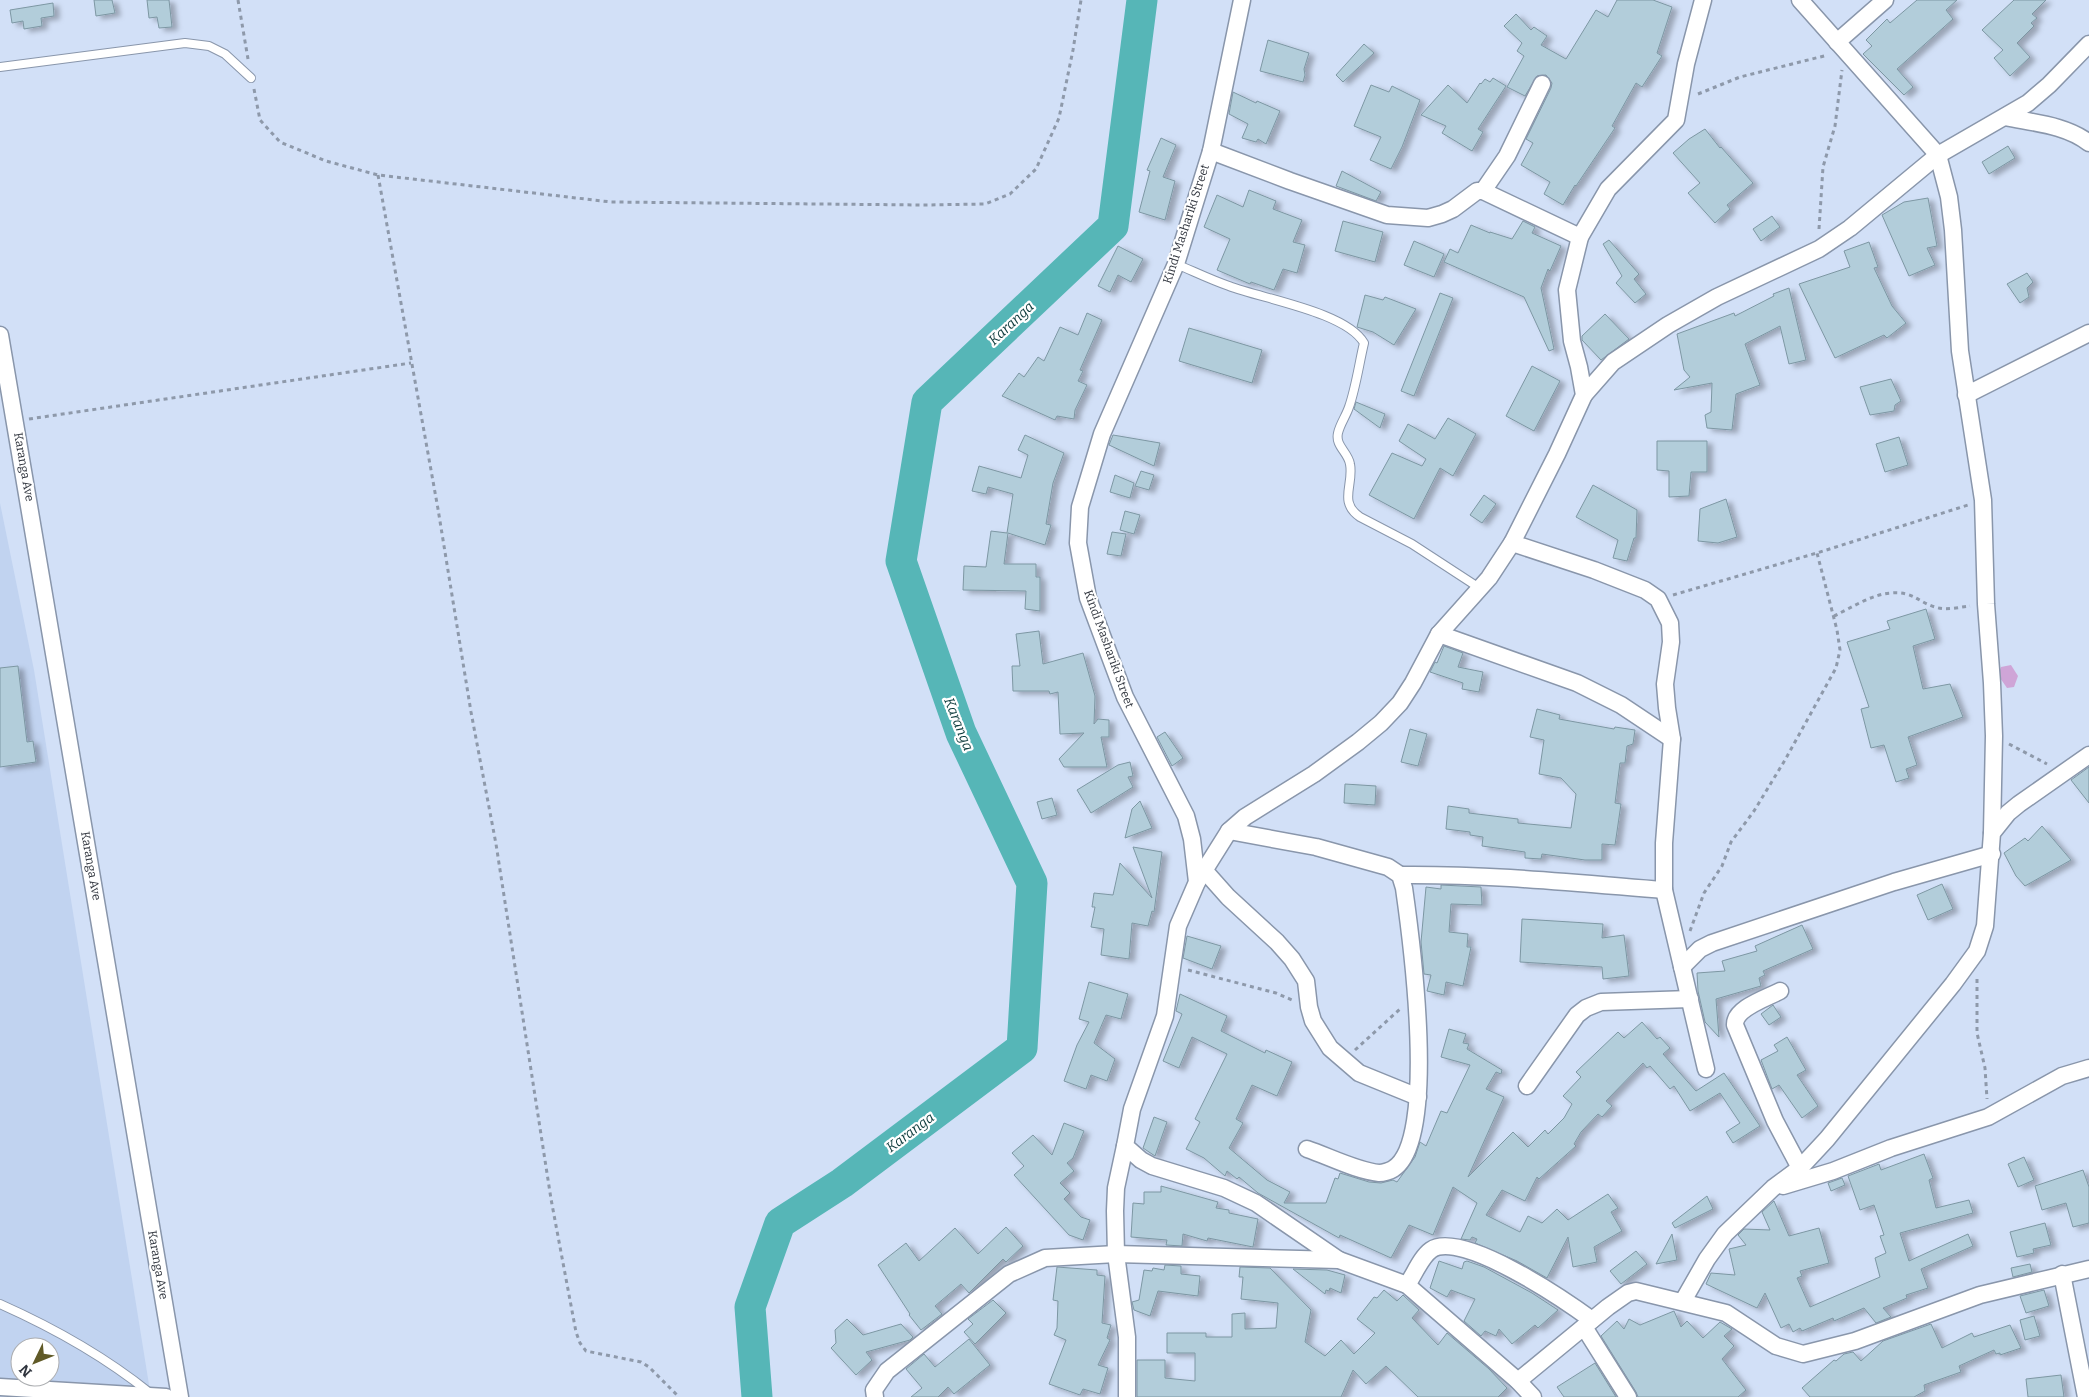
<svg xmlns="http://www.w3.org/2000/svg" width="2089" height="1397" font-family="Bitter,serif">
<defs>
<filter id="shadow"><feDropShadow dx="5.5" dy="3" stdDeviation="2.5" flood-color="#0004"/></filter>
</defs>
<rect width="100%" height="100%" fill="#d2e0f7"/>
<!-- built -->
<path fill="#c1d3f0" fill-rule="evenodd" d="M0,503l34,167 117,727h-151zM20,1347h30v30h-30z"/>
<!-- green -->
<path fill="#cfa5d7" d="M2011,665l7,11 -4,11 -7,1 -9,-13 3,-8z"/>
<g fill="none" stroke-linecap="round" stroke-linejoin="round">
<!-- river -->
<path stroke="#56b6b7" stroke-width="31" d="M757,1397l-7,-90 30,-84 62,-40 180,-135 10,-165 -71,-150 -60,-172 26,-159 186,-176 29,-226"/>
</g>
<!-- building -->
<g fill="#b2cdda" stroke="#7d97a3" filter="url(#shadow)">
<path d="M94,0h18l3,13 -19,3z"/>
<path d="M147,0h22l3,27 -13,1 -2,-11 -8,1z"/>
<path d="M1617,0h36l19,7 -15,46 5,3 -20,31 -6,-4 -24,43 3,2 -39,58 -1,-1 -12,20 -19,-11 6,-12 -29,-17 12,-22 -7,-4 25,-51 1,-5 -6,-8 -9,1 -12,20 -18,-9 17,-31 -7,-5 5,-8 -18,-17 12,-12 15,16 3,-3 13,9 -6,9 25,14 30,-49 12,7z"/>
<path d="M1917,0h40l-11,10 7,9 -56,50 16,18 -9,8 -41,-41 9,-8 -6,-6 21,-21 3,4z"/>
<path d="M2014,0h32l-14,14 5,4 -6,5 3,3 -17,17 13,14 -20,19 -16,-18 9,-8 -21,-20z"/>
<path d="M53,3l1,13 -13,2 1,8 -18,3 -1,-8 -11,2 -2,-13z"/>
<path d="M1268,40l41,13 -5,16 1,6 -2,7 -43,-11z"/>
<path d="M1364,44l10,9 -31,29 -7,-7z"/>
<path d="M1493,78l13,8 -28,43 5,3 -11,19 -30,-18 4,-7 -25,-11 27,-30 19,18 13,-20 1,1 4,-5 5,3z"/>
<path d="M1371,85l18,7 3,-6 28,14 -18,47 -11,22 -21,-9 11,-23 -27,-11z"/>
<path d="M1233,92l23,11 1,-2 23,10 -14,33 -8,-5 -2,3 -14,-4 6,-14 -19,-10z"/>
<path d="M1705,129l15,19 1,-1 32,36 -26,22 3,4 -15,14 -27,-30 12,-10 -27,-30 16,-14z"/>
<path d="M1161,138l15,7 -13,32 12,4 -10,39 -26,-8 11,-41 -3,-1z"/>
<path d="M2008,146l7,12 -26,16 -7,-12z"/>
<path d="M1342,171l39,21 -5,9 -40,-15z"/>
<path d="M1249,190l27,11 -3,8 29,11 -9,22 12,3 -8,28 -14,-4 -9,21 -23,-8 -1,2 -33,-14 13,-31 -26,-12 13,-32 26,12z"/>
<path d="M1928,198l9,48 -10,2 8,17 -26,11 -27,-61 22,-13z"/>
<path d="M1772,216l8,11 -19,14 -8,-12z"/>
<path d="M1343,221l40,11 -8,30 -40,-11z"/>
<path d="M1523,221l12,6 -3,6 29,13 -11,25 -2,-2 -7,19 13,61 -5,2 -25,-54 -80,-35 6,-13 8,4 13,-28 19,8v-1l22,7z"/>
<path d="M1609,240l30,34 -5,5 12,15 -11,9 -19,-20 6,-7 -19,-32z"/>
<path d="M1414,241l30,13 -10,23 -30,-12z"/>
<path d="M1869,242l9,25 -4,1 18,38 14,17 -19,15 -3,-3 -49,23 -36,-74 51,-17 -6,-16z"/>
<path d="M1118,246l25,13 -12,23 -13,-7 -8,17 -12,-6z"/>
<path d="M2027,273l6,9 -6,6 2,9 -9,6 -13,-19z"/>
<path d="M1789,288l17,72 -17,4 -9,-38 -35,18 15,41 -24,9 -4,36 -25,-2 -2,-13 6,-3 1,-29 -38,7 16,-13 -6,-7 -7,-36 57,-21 1,3 39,-20 -1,-2z"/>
<path d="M1440,293l13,5 -39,98 -13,-5z"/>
<path d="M1365,295l18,5 2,-3 31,12 -22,36 -21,-13 -16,-5z"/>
<path d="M1087,313l15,7 -22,50 3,1 -5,10 9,4 -12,25 -1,9 -17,-3 -2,4 -53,-24 17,-23 5,4 14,-20 6,4 16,-34 18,8z"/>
<path d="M1605,314l24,25 -28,21 -19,-20v-4z"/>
<path d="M1189,328l73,22 -10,33 -73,-22z"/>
<path d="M1532,366l28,15 -26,50 -28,-15z"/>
<path d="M1891,379l10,22 -6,4 -1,6 -24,4 -10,-28z"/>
<path d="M1356,402l29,12 -5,14 -26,-19z"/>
<path d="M1448,418l28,16 -23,42 -13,-8 -26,51 -45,-24 23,-42 30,13 4,-7 -27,-18 9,-17 27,15z"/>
<path d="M1025,435l39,18 -11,30 -7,41 5,1 -6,20 -37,-12 -4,31h32v13h4v34l-15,-2 1,-18 -63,-1 1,-24 22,1 5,-36 16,2 6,-39 -25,-7 -2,7 -14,-3 7,-25 42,12 7,-23 -10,-5z"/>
<path d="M1113,435l47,8 -6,23 -45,-21z"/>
<path d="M1899,437l9,28 -23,7 -9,-28z"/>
<path d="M1657,441h50v31h-16l-2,24 -20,1v-26l-12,-1z"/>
<path d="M1141,471l13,4 -5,15 -14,-4z"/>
<path d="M1115,475l19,8 -4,15 -20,-6z"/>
<path d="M1593,485l44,25 -1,28h-2l-7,23 -14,-3 5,-18 -42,-23z"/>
<path d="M1484,495l12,9 -14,19 -12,-8z"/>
<path d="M1726,499l11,38 -19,6 -20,-2 2,-32z"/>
<path d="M1125,511l15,4 -6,19 -14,-4z"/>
<path d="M1112,532l14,2 -5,22 -14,-2z"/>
<path d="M1926,609l9,30 -22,7 10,43 27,-5 13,33 -55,20 9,28 -11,4 3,9 -13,4 -12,-37 -13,3 -10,-39 8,-2 -22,-65 43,-13 -3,-8z"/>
<path d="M1039,631l4,33 40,-11 12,43 -1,28 4,-5 11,1v17h-8l6,30h-43l-5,-8 25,-26 -24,1 -2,-42 -8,2 -1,-3h-36l-1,-25h8l-4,-32z"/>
<path d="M1444,646l19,7 -5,14 25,5 -4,20 -17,-3 1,-6 -33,-11 5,-10 2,1z"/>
<path d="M18,666l9,76 6,-1 3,21 -36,5v-99z"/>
<path d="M1537,709l23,6 -1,4 55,10 1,-2 20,3 -2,14 -6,2 -2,17h-5l-5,40 6,1 -6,41 -13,-1v16h-17l-43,-6 -1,5 -16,-1v-6l-43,-6 1,-9 -13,-2v-3l-24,-3 2,-23 21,3v4l49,6v4l53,5 5,-34 -15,-16 -22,-4 5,-34 -14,-3z"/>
<path d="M1410,729l17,5 -9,32 -17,-4z"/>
<path d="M1165,732l18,26 -11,8 -15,-29z"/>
<path d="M1130,762l3,14 -5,1 5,10 -42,26 -14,-23 41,-25z"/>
<path d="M2089,767v36l-18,-23z"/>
<path d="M1345,784l31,2 -1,19 -31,-2z"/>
<path d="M1052,798l5,17 -15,4 -5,-17z"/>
<path d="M1140,801l12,27 -27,10 7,-29z"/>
<path d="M2042,826l29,34 -46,26 -9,-10 -12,-23 21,-15 3,3z"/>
<path d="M1133,847l29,5 -8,60 -2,-1 -4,15 -16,-3 -3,36 -28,-4 3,-26 -13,-2 4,-20h-3l2,-14 19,2 7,-32 32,35z"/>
<path d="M1942,884l11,25 -25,11 -11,-25z"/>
<path d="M1441,885l40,2 1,18 -31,-1 -2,28 19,2 -1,13h4l-8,39 -17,-4 -2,13 -17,-4 4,-16 -7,-1 -3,-32 5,-55 15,2z"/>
<path d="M1522,919l81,5 -1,14 22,-3 5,41 -26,3 -1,-12 -82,-5z"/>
<path d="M1802,925l11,24 -50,22 2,4 -6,3 2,8 -45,13 3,38 -14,-15 -7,-31 -1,-18 28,-2 -3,-10 35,-10 -2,-5z"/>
<path d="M1187,936l34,10 -9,23 -29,-11z"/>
<path d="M1089,982l39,12 -7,25 -15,-4 -12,28 21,16 -8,22 -16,-6 -5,14 -22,-8 13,-36 12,-23 -10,-3z"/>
<path d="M1180,994l47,22 -6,15 44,22 1,-3 26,12 -15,34 -25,-11 -16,34 7,4 -14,25 38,32 23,12 -6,11h42l9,-25 3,1 2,-6 29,9 12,1 12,-3 4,2 18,-25 5,-15 6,4 15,-35 6,2 23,-48 -29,-8 8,-28 17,5 -3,9 6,1 -2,5 35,21 -1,4 -5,-2 -10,17 18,8 -36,80 45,-45 15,15 17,-17 3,4 16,-16 8,-14 -9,-8 18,-19 -5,-5 42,-40 6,6 18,-16 15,17 3,-2 10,11 -7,6 33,37 28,-18 36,53 -27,17 -7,-11 14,-9 -20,-30 -30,18 -16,-25 -4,3 -20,-23 -3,2 -4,-5 -37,38 6,5 -10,11 -4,-3 -17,18 -7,12 2,2 -37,33 -2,-2 -12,24 -23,-11 -16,25 34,17 8,-16 14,7 15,-14 11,11 40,-26 10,14 -7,4 11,19 -28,16 3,15 -24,5 -5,-30 -21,41 -30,-17 -42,-18 2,-4 -5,-2 -2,3 -9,-1 16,-36 -24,-16 -20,48 -24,-10 -18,33 -51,-23 -1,3 -81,-45 -19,-16 -2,2 -10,-8 -2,5 -21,-18 -18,-9 14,-27 -5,-3 32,-65 -35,-17 -13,31 -16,-7 19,-47 -6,-3z"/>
<path d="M1773,1005l8,12 -12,8 -8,-11z"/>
<path d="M1787,1037l19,33 -9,5 21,31 -16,12 -23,-33 -7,4 -11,-29 17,-9 -4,-6z"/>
<path d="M1154,1117l13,5 -12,34 -12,-8z"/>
<path d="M1064,1123l20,8 -11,27 -6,5 7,8 -14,12 10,10 -6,6 17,18 9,3 -7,20 -14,-5 -55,-60 10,-9 -12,-13 21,-18 19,20z"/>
<path d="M1924,1154l9,24 -4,2 7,28 33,-8 4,13 -73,20 9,28 59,-27 5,12 -52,23 7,19 -22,7 1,3 -24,10 8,9 -15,6 -12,-15 -30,13 -1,-3 -31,13 -2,-3 -7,4 -4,-8 -8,4 -16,-35 -8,15 -51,-24 5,-11 24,2 -6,-26 17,-4 -8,-10 6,-6 26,1 -8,-18 12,-11 15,35 30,-8 10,35 -29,8 2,5 -5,2 13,29 70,-30 -5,-19 11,-5 -6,-17 4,-1 -10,-30 -14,5 -12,-34 31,-12 2,6z"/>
<path d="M2024,1157l10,23 -16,7 -10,-23z"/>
<path d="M2083,1170l6,17v36l-16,4 -7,-24 -24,7 -7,-24z"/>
<path d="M1842,1178l3,7 -14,6 -3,-8z"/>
<path d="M1161,1186l57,16 -2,6 13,2v3l29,6 -5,28 -45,-9 -1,3 -24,-7 -1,12 -16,-1 1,-5 -36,-3 2,-34 11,1v-12h17z"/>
<path d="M1707,1196l6,13 -38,19 -3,-5z"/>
<path d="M2045,1223l6,22 -18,4 1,4 -17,4 -7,-25z"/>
<path d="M1006,1227l17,19 -17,16 -3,-3 -34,34 -8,-9 -26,22 7,8 -21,16 -12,-15 1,-1 -32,-49 28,-22 13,18 36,-33 23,26z"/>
<path d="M1672,1234l5,26 -21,4z"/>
<path d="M1636,1251l11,13 -26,20 -11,-13z"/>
<path d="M1439,1261l23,8 2,-7 3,-1 17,6 48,26 26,17 -20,18 -3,-3 -23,19 -13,-15 -3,7 -11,-5 -4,5 -17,-15 11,-22 -24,-9 -4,7 -17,-9z"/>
<path d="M2030,1264l2,8 -19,5 -2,-9z"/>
<path d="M1165,1265l16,1v8l19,2 -2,20 -40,-5 -8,25 -16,-6 -2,-8 7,-2 5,-30 8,1 1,-3 11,2z"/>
<path d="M1057,1267l40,3v5l8,1 -3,47 9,2 -4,13 3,2 -12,25 10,3 -8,26 -17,-5 -3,6 -31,-11 17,-44 -12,-5 3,-7 1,-27 -5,-1z"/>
<path d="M1240,1267l30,1 41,42 -6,32 20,14 16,-16 13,14 21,-21 -18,-14 17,-22 3,1 7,-8 13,11 6,-6 16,15 -7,8 26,27 9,-12 42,36 18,19 -9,9h-80l-32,-31 -20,18 -13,-14 -12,27h-204v-37h28v18l30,3v-28h-28v-20h39v4h26v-23l13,-1v16l31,-1 2,-25 -37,-4 2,-22h-4z"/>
<path d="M1293,1269l34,1 18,5 -4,18 -11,-5 -1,3 -3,-1 -1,4z"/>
<path d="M2044,1290l5,16 -23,7 -6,-17z"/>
<path d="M993,1300l13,13 -31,31 -11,-12 9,-8 -5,-5z"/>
<path d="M1674,1311l7,16 6,-6 16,17 17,-16 12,7 -8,7 10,10 -12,13 24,31 -8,7h-100l-2,-5 -35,-56 16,-15 7,8 5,-10 11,6z"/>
<path d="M2034,1316l6,20 -15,4 -5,-20z"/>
<path d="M847,1319l16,16 38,-11 12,13 -3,3 -44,12 6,8 -16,15 -25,-27 5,-5 -1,-13z"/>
<path d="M1931,1324l11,24 30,-15 2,4 36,-12 11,23 -21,7v-2l-4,1 -2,-4 -35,16 2,6 -37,13 1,6 -11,6h-104l-8,-9 32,-28 2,1 8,-7 9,-2 8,9 22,-20z"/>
<path d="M969,1339l21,26 -36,29 -6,-7 -10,10h-27l11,-9 -16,-19 18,-15 11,13z"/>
<path d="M1595,1363l21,34h-52l-7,-10z"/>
<path d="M2061,1375l3,22h-36l-2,-18z"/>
</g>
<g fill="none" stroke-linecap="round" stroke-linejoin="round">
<defs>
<g id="lane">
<path d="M0,67l185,-24 24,3 16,8 26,24"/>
<path d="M1176,264c17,7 35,16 53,22 34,13 117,26 135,57 -5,21 -8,44 -15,64 -3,9 -9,17 -11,26 -3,13 10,19 12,31 4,21 -12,38 10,53l52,27 69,45"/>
<path d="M0,1304c54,24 104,52 150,89"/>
</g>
<g id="street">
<path d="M1242,0l-31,151 -35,113 -74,170 -22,73 -2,36 10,55 37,99 61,119 6,23 5,43 -19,44 -13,90 -33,93 -7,37 16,14 11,6 72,22 32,15 83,57"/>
<path d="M1800,0l138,155 11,42 4,33 7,121 23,149 3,104 6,79 2,53 -2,97"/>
<path d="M1837,42l48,-42"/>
<path d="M2005,117c29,6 61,8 84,26"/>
<path d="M1211,151l79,30 97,34 41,3 14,-4 11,-5 24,-18h6l97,46"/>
<path d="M1483,191l24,-35 35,-72"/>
<path d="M0,335l180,1062"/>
<path d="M1584,395l29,-33 55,-37 49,-28 102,-48 31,-21 88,-73 90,-52 21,-18 40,-41"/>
<path d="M1966,395l123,-62"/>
<path d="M1512,543l82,27 51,20 13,9 12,24 1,19 -6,42 2,24 5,31 -8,104v47l42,179"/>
<path d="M1439,634l138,49 44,22 51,34"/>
<path d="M1229,831l87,16 72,20 12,8 4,13c7,49 35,254 -11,281 -3,2 -10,4 -14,4 -22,-2 -51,-17 -72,-24"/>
<path d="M1204,870l24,27 49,45 15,17 14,22 3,26 4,14 17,27 29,25 59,24"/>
<path d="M1400,875c88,-1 176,8 264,15"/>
<path d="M1197,882l32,-51 16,-14 69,-43 44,-32 23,-19 19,-20 13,-20 26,-49 50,-56 23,-35 45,-89 27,-59 -5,-28 -7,-26 -5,-51 13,-53 28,-48 68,-69 10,-56 17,-64"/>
<path d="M1682,967l18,-18 12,-6 182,-61 98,-28"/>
<path d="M1780,991c-13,7 -46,17 -45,34l40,96 25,47"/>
<path d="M1527,1086l50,-71 9,-7 15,-6 89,-3"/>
<path d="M1125,1146l-9,42 -1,23 1,43 11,83v60"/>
<path d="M1783,1186l50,-15 58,-23 97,-31 74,-41 27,-8"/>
<path d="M2062,1274l24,123"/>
<path d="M1407,1285c7,-10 14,-28 24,-35 30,-21 135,51 161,70"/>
<path d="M1683,1301l24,-42 18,-25 48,-46 27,-20 27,-29 126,-155 24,-33 8,-25 7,-93 16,-20 11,-9 70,-49"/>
<path d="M1584,1327l44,70"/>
<path d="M1518,1381l90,-74 20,-14 8,-2 90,22 50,33 27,8 52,-13 125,-46 109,-26"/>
<path d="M0,1387l166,10"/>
<path d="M875,1397l-1,-7 13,-19 122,-97 36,-16 71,-4 223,6 68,25 111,96 15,16"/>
</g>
</defs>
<!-- lane casing -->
<use href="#lane" stroke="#8996ab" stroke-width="10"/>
<!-- street casing -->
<use href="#street" stroke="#8996ab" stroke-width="19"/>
<!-- path -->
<g stroke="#8e99aa" stroke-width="3" stroke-dasharray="4 4" stroke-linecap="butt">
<path d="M238,0l10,59"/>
<path d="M254,89l6,31 20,22 46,19 52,14 233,27 313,3 61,-1 25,-10 26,-25 23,-51 14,-68 8,-50"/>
<path d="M1698,94l42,-17 88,-22"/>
<path d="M378,175l60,334 33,203 25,132 55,355 25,133 4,11 6,8 55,11 8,5 30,30"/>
<path d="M1819,229l4,-62 12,-41 7,-56"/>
<path d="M29,419l382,-56"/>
<path d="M1673,595l144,-42 151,-48"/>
<path d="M1834,616c17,-8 38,-22 57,-23 22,-2 27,9 44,14 11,4 24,0 35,-1"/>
<path d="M2009,744l38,20"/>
<path d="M1690,931l14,-38 18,-27 9,-24 23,-31 31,-51 51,-92 4,-18 -3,-20 -20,-77"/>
<path d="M1188,970l88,23 16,7"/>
<path d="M1977,979v54l8,35 2,31"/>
<path d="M1355,1050l45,-41"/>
</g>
<!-- lane -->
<use href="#lane" stroke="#fff" stroke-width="8"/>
<!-- street -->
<use href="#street" stroke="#fff" stroke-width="16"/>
</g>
<g text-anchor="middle" stroke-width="4.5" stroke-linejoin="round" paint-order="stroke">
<!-- street labels -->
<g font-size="12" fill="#2f343d" stroke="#fff">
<text transform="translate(1186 224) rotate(-72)" y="4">Kindi Mashariki Street</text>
<text transform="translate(24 467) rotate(80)" y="4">Karanga Ave</text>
<text transform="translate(1109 649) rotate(70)" y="4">Kindi Mashariki Street</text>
<text transform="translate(91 866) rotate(80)" y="4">Karanga Ave</text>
<text transform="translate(158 1265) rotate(80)" y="4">Karanga Ave</text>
</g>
<!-- water labels -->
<g font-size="14" font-style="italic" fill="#0c3a3b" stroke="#fff">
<text transform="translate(1011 323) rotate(-43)" y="5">Karanga</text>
<text transform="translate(959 724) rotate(68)" y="5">Karanga</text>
<text transform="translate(910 1132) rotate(-37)" y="5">Karanga</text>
</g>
</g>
<!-- north arrow -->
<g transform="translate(35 1362) rotate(227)"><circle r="24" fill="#ffffff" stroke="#acaeb1"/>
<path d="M0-4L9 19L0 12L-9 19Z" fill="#605a27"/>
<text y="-8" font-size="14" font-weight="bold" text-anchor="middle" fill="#2f343d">N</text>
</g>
</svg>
